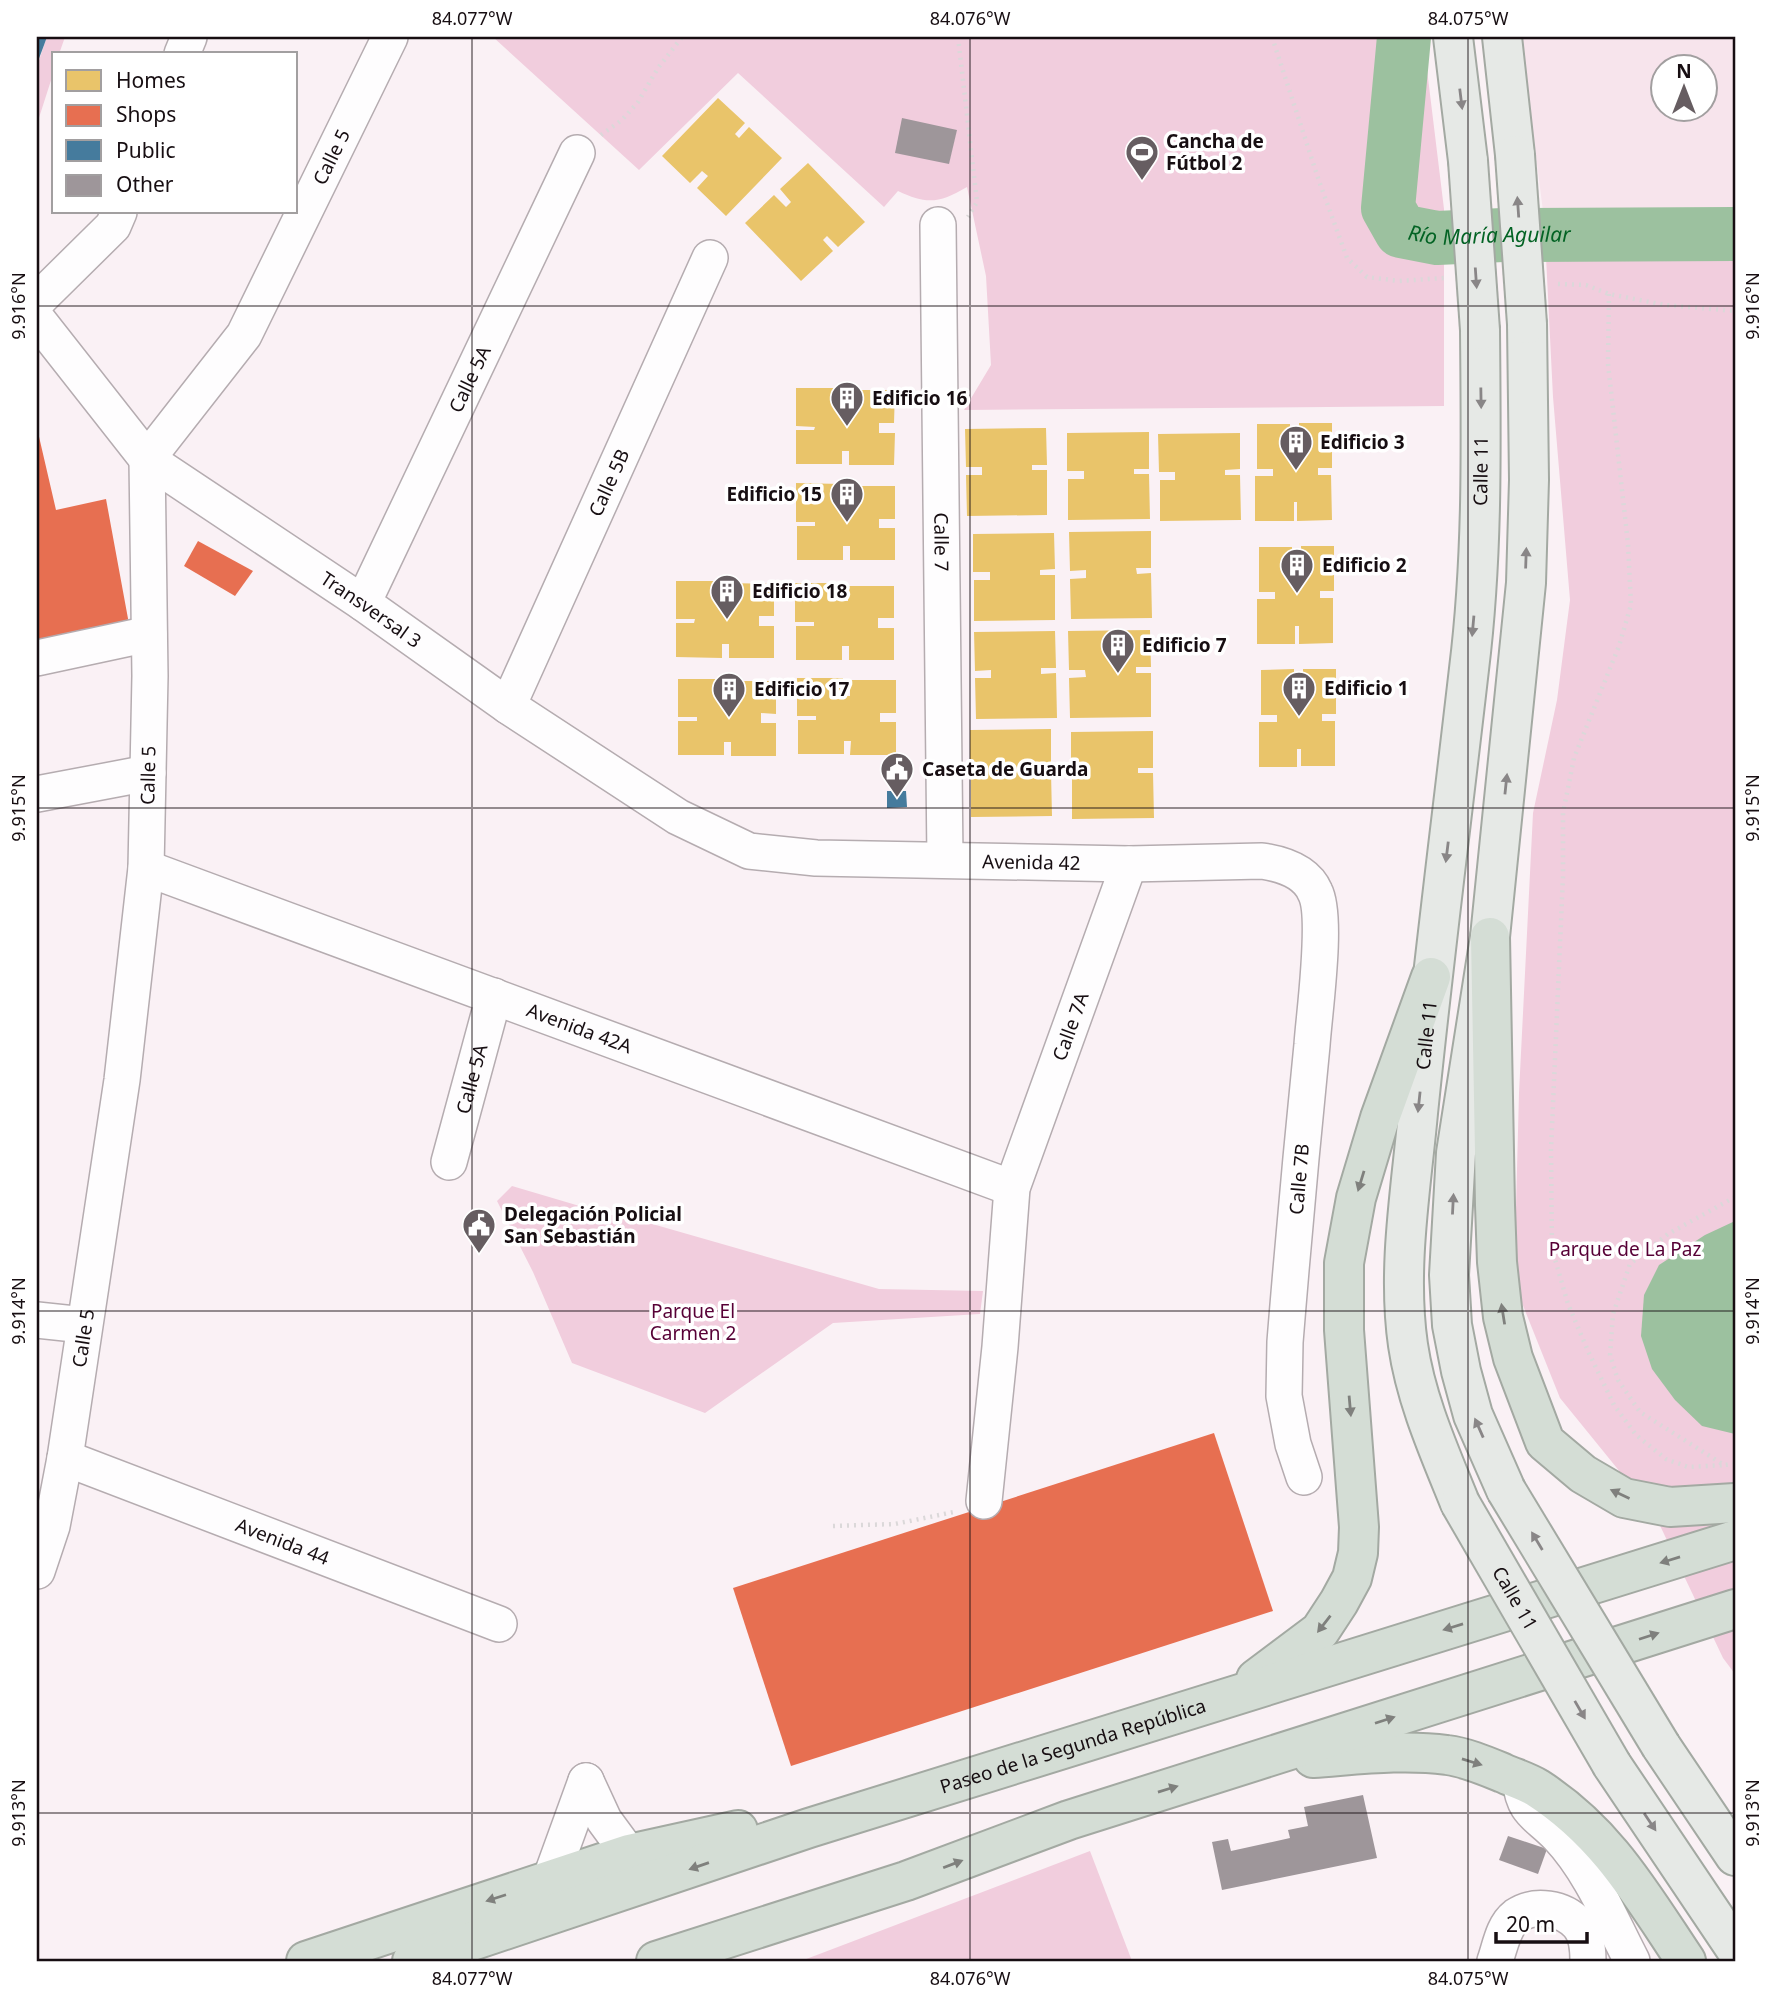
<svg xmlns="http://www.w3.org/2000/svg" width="1772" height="1998" font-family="'Noto Sans',sans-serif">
<rect width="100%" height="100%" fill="#faf1f5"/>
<!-- built -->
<path fill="#f7e4ec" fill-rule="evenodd" d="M1521,37h214v175l-191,7zM1664,66h42v42h-42z"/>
<!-- green -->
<g fill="#f1cddd">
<path d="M47,37h18l-6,17h-5v17l-17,53v-58z"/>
<path d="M493,37h930l21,172v197l-480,4 27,-45 -5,-89 -19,-89c-27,16 -40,18 -69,4l-14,16 -146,-134 -99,97z"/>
<path d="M1546,257l189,1v1416l-12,-16 -68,-143 -95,-117 -46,-115 5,-190 14,-280 24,-113 13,-100 -17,-203z"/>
<path d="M512,1186l98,29h11l258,74 104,2 -3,23 -147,9 -128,90 -133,-50 -39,-91 -36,-71z"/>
<path d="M1090,1851l42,110h-331z"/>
</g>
<!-- water -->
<path fill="#9cc19f" d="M1735,1221v213l-33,-8 -27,-26 -23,-31 -11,-33 3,-41 15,-30 46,-30z"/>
<!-- homes -->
<g fill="#e9c46a">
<path d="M718,98l27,25 -10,11 4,4 10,-11 33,31 -56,58 -29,-28 11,-12 -6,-5 -12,12 -28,-27z"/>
<path d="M808,163l57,59 -27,25 -11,-11 -4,4 10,11 -32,30 -56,-58 29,-28 12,12 5,-5 -11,-13z"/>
<path d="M796,388h46v18h6v-16h47l-1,33h-15v10h16l-1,32h-45v-14h-7v13h-46v-34h18l1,-3 -19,-1z"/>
<path d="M1299,423h33v45h-14v7h13l1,45 -35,1v-19h-3v19h-39v-45h18v-7h-16v-45h33v15h9z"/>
<path d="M1046,428l1,37h-15v5h15v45l-80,1 -1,-41h16v-8h-16l-1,-38z"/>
<path d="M1149,432v37h-15v5h15l1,45 -82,1v-41h16v-8h-17v-38z"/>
<path d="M1240,433v36l-15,1v5h15l1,45 -81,1v-41h15v-8h-16l-1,-38z"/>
<path d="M796,483l46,1v17h7v-15h46v33h-16v9h16v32h-45v-14h-7v14h-46v-34h18v-4h-19z"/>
<path d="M1151,531v37h-15l1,6 14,-1 1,45 -81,1 -1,-40 16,-1v-8l-16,1 -1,-39z"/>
<path d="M1054,533l1,36 -15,1v5h15v45l-81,1v-41h16v-8h-17v-38z"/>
<path d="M1301,546h33v45h-14v7h13v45l-34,1v-18h-4v18h-38v-45h18v-7h-16v-45h33v15h9z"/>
<path d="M676,581h46v18h6v-16l46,1v32h-15v10h15v32h-45v-14h-7v14l-46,-1v-34h18l1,-4h-19z"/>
<path d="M795,583h46v18h7v-15h46v32h-16v10h16v32h-45v-14h-7v14h-46v-34h18v-4h-19z"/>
<path d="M1150,630l1,37h-15v6h15v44l-81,1 -1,-40 17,-1 -1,-7h-16l-1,-39z"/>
<path d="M1055,631l1,37h-15v6l15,-1 1,45 -81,1 -1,-41h16v-8l-16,1 -1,-39z"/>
<path d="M1294,669v16h9v-16h33v45h-14v7h13v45h-34v-17h-4v18h-38v-45h18v-7h-16v-45z"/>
<path d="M797,678h46v18h7v-16h46v33h-16v9h16v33h-46l1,-14h-7v13h-46v-34h18v-4h-19z"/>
<path d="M678,679h46v18h6v-16h46v33l-15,-1v10h15v33h-45v-14h-7v13h-46v-34h19v-4h-19z"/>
<path d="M1051,729v37h-15v6h15l1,44 -81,1v-40h16v-8h-17v-39z"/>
<path d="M1153,731v37h-15v5h15l1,45 -82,1v-41h16v-8h-17v-38z"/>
</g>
<!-- shops -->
<g fill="#e76f51">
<path d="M37,428l19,82 50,-11 23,125 -92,18z"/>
<path d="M198,541l55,30 -18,25 -51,-30z"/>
<path d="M1214,1433l59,178 -482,155 -58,-178z"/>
</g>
<!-- public -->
<g fill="#457b9d">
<path d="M37,37h10l-10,27z"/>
<path d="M887,791h19l1,16 -20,1z"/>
</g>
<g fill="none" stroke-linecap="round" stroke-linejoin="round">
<!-- river -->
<path stroke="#9cc19f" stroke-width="54" id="s1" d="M1404,37l-16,171 13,23 36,7 66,-3 232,-1"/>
</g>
<!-- building -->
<g fill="#9e969a">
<path d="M902,118l55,12 -8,34 -54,-11z"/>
<path d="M1363,1795l14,63 -155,32 -10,-48 16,-3 3,12 59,-13 -2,-8 20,-4 -4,-19z"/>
<path d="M1508,1836l39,13 -9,25 -39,-14z"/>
</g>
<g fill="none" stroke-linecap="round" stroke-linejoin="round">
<defs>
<g id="minor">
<path d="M182,54l7,-17"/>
<path id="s2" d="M938,225l7,635"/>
<path d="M37,301l76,-75 6,-14"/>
<path id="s3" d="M37,319l110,140 216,144 145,103 170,111 71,34 67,7 313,6 133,-3c20,3 44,10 53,31 13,25 -1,122 -3,153 -10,99 -19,198 -27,297l-1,54 9,48 11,33"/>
<path id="s4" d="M363,603l214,-450"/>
<path d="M37,658l112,-24"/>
<path id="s5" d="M508,706l202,-448"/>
<path d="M37,794l111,-21"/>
<path id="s6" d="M146,868l866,320"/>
<path id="s7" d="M449,1162l45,-166"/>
<path d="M37,1320l47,5"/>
<path id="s8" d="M65,1458l434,166"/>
<path id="s9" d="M984,1501l16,-154 12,-159 117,-324"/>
<path id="s10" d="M37,1571l15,-45 13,-68 57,-378 24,-212 4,-192 -3,-217 97,-124 146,-298"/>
<path d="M1520,1780c4,34 17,34 38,56 33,35 52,83 74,125"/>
<path d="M586,1781l18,39 25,34"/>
<path d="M550,1880l36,-99"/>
<path d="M1495,1961c5,-14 8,-35 21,-45 19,-13 47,-8 62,8 9,10 10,25 10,37"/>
</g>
<g id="major">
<path d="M1453,37l15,124"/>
<path d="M1502,37l13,118"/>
<path d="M1506,1490l-33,-75 -12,-44 -9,-46 -3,-50 7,-122 34,-216 36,-354 3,-103 -2,-156"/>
<path id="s11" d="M1460,1503c-21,-52 -44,-103 -52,-158 -11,-76 3,-156 10,-232 15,-148 34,-296 51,-444 14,-113 12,-225 11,-339"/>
<path d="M1661,1746l74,110"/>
<path d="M1612,1765l123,183"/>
</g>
<g id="highway">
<path d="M1490,937l5,268 2,57 6,55 10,41 32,84 38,32 41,24 46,9 65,-4"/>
<path d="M1256,1679l64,-48 19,-29 13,-24 6,-25 1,-26 -15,-197v-67l12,-65 24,-80 51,-141"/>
<path d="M1313,1758c44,-3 90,-9 134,-3 18,2 39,11 56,18 11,5 24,9 34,15 70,45 104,106 149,173"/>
<path d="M306,1961l323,-107 109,-24"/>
<path id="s12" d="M412,1961l397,-133 926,-288"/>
<path d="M656,1961l250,-80 163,-61 666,-211"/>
</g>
</defs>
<!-- minor casing -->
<use href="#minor" stroke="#b5acb0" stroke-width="38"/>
<!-- major casing -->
<use href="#major" stroke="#a3a9a2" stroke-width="42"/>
<!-- highway casing -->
<use href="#highway" stroke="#a3a9a2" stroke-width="42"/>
<!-- path -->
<g stroke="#dbd8d9" stroke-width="4.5" stroke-dasharray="2 5" stroke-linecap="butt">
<path d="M739,37h4"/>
<path d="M958,37l19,165 -9,15"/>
<path d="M1272,37l47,144 28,77 20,19 32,4 45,-3"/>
<path d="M601,135l21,-15 16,-18 20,-34 24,-31"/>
<path d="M1558,284l28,1 23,9 56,11 70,6"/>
<path d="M1609,294l-1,70 20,180 3,61 -12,41 -45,112 -11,55v63l-12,274 1,99 16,55 20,47 26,54 22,30 30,24 22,8 36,-2"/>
<path d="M1735,1197l-67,37 -38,30 -17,50 -3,41 8,25 22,32 84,53 11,-1"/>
<path d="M833,1526l62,-2 59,-12"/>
</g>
<!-- minor -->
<use href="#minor" stroke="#fefdfe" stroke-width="35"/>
<!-- major -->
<use href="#major" stroke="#e6e9e6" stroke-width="38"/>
<!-- highway -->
<use href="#highway" stroke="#d4ddd5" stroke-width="38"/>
<defs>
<g id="major-bridge">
<path d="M1515,155l12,169"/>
<path d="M1468,161l12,169"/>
<path d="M1506,1490l155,256"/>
<path id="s13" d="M1460,1503l152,262"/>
</g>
</defs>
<!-- major-bridge casing -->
<use href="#major-bridge" stroke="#a3a9a2" stroke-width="42" stroke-linecap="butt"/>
<!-- major-bridge -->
<use href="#major-bridge" stroke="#e6e9e6" stroke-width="38"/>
</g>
<!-- one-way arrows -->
<defs><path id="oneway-solid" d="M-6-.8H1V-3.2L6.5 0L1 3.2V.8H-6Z" transform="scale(1.75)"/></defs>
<g fill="#898687">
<use href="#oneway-solid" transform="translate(1461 99) rotate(83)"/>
<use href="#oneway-solid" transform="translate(1518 207) rotate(-94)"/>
<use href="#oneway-solid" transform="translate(1476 278) rotate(86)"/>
<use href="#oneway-solid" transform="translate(1481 398) rotate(89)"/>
<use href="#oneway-solid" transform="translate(1526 558) rotate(-88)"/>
<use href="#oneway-solid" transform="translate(1473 626) rotate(95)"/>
<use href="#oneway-solid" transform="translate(1506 784) rotate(-84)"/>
<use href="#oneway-solid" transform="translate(1447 852) rotate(97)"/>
<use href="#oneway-solid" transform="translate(1419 1102) rotate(96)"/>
<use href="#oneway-solid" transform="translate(1453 1204) rotate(-87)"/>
<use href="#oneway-solid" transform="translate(1479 1428) rotate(-114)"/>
<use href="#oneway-solid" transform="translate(1537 1541) rotate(-121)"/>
<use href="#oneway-solid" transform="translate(1580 1710) rotate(60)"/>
<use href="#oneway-solid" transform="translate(1650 1822) rotate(56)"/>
</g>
<g fill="#7f807d">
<use href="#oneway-solid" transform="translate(1361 1181) rotate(107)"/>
<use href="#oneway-solid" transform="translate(1503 1314) rotate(-99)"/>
<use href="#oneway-solid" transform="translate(1350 1406) rotate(85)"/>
<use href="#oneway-solid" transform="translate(1620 1494) rotate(-155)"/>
<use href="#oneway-solid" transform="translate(1670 1560) rotate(163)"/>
<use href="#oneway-solid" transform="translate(1324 1624) rotate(128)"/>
<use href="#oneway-solid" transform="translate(1453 1627) rotate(163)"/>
<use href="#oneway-solid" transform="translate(1649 1636) rotate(-18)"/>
<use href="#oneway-solid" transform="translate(1385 1720) rotate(-18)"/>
<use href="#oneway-solid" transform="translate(1472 1762) rotate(17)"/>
<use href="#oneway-solid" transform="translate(1168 1789) rotate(-17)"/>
<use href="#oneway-solid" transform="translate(953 1864) rotate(-21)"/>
<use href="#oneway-solid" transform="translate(699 1866) rotate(161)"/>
<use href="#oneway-solid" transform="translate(496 1898) rotate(162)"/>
</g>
<!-- ticks -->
<path fill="none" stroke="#170e12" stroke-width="2" stroke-opacity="0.45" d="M472,37v1924M970,37v1924M1468,37v1924M37,306h1698M37,808h1698M37,1311h1698M37,1813h1698"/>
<!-- icons -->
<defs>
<symbol id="stadium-pin" viewBox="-11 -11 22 30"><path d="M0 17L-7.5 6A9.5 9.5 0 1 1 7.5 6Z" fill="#665d61" stroke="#fff"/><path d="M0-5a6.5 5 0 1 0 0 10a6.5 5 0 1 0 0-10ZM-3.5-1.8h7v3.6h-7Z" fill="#fff"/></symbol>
<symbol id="building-pin" viewBox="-11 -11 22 30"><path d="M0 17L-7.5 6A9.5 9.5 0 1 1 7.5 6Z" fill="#665d61" stroke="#fff"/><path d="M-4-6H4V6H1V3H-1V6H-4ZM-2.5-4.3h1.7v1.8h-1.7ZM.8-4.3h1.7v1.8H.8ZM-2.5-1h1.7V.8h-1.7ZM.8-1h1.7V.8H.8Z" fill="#fff"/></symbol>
<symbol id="civic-pin" viewBox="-11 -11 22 30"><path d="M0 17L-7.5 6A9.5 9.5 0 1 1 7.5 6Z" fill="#665d61" stroke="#fff"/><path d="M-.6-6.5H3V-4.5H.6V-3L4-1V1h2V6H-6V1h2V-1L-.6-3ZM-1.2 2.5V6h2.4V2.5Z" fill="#fff"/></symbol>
</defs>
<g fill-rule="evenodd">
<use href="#stadium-pin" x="1123" y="133" width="38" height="52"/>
<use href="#building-pin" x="828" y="379" width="38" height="52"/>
<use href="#building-pin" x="1277" y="423" width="38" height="52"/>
<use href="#building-pin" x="828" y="475" width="38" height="52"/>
<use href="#building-pin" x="1278" y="546" width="38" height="52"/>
<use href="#building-pin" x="708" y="572" width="38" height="52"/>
<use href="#building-pin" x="1099" y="626" width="38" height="52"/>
<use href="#building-pin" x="1280" y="669" width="38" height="52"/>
<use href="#building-pin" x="710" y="670" width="38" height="52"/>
<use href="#civic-pin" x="878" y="750" width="38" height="52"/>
<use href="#civic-pin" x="460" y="1206" width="38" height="52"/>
</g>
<g text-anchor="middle" stroke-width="7" stroke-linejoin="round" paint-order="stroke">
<!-- poi labels -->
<g font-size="19" font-weight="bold" fill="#170e12" stroke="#fff" text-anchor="start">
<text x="1166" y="148">Cancha de<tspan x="1166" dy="22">Fútbol 2</tspan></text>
<text x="872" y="405">Edificio 16</text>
<text x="1320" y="449">Edificio 3</text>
<text x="822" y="501" text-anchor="end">Edificio 15</text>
<text x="1322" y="572">Edificio 2</text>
<text x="752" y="598">Edificio 18</text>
<text x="1142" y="652">Edificio 7</text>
<text x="1324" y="695">Edificio 1</text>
<text x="754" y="696">Edificio 17</text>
<text x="922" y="776">Caseta de Guarda</text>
<text x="504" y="1221">Delegación Policial<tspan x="504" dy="22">San Sebastián</tspan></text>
</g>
<!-- street labels -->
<g font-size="19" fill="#170e12" stroke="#fff">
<text dy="7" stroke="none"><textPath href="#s10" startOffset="1477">Calle 5</textPath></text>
<text dy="7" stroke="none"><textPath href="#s4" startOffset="248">Calle 5A</textPath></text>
<text dy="7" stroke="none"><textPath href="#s11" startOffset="1045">Calle 11</textPath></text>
<text dy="7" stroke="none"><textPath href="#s5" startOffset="245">Calle 5B</textPath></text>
<text dy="7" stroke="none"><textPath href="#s2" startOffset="317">Calle 7</textPath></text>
<text dy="7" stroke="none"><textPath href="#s3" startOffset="448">Transversal 3</textPath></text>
<text dy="7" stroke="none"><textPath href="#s10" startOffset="805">Calle 5</textPath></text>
<text dy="7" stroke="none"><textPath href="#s3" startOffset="1180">Avenida 42</textPath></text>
<text dy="7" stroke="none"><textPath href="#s9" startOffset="486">Calle 7A</textPath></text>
<text dy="7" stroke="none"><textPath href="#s6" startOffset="462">Avenida 42A</textPath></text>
<text dy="7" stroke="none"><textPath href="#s11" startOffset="478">Calle 11</textPath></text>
<text dy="7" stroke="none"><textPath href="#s7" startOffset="86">Calle 5A</textPath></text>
<text transform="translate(1299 1179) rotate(-85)" y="7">Calle 7B</text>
<text dy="7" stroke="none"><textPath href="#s10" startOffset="238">Calle 5</textPath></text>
<text dy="7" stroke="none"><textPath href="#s8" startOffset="233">Avenida 44</textPath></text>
<text dy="7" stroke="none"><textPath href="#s13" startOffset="110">Calle 11</textPath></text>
<text dy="7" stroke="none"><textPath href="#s12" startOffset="695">Paseo de la Segunda República</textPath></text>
</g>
<!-- park labels -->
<g font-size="19" fill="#570036" stroke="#fff">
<text x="1625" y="1256">Parque de La Paz</text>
<text x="693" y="1318">Parque El<tspan x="693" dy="22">Carmen 2</tspan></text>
</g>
<!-- water labels -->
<g font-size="21" font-style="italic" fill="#036324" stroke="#fff">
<text dy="7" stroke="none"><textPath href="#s1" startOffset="287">Río María Aguilar</textPath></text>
</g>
</g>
<!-- border -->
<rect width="1772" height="1998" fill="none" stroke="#ffffff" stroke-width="77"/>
<!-- legend -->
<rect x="52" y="52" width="245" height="161" fill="#ffffff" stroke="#a29fa0" stroke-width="2"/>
<rect x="66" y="70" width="35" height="21" fill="#e9c46a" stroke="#a29fa0" stroke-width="2"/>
<text x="116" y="88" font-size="21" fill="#170e12">Homes</text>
<rect x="66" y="105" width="35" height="21" fill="#e76f51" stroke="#a29fa0" stroke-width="2"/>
<text x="116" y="122" font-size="21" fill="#170e12">Shops</text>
<rect x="66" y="140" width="35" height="21" fill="#457b9d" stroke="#a29fa0" stroke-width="2"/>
<text x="116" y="158" font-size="21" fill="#170e12">Public</text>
<rect x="66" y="175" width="35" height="21" fill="#9e969a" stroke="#a29fa0" stroke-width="2"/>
<text x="116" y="192" font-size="21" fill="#170e12">Other</text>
<!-- north arrow -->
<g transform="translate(1684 88)"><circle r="33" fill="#ffffff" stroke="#a29fa0" stroke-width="2"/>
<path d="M0-5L12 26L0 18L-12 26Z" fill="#665d61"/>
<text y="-10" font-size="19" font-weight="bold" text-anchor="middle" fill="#170e12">N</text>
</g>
<!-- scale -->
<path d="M1496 1932v10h91v-10" fill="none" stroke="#170e12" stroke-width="3.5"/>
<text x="1506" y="1932" font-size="21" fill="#170e12" stroke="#ffffff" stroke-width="5" paint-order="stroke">20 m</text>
<rect x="38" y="38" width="1696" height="1922" fill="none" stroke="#170e12" stroke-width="2.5"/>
<g font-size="18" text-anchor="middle" fill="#170e12">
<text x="472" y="25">84.077°W</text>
<text x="970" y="25">84.076°W</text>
<text x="1468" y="25">84.075°W</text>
<text transform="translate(19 306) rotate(-90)" y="6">9.916°N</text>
<text transform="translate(1753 306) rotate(-90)" y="6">9.916°N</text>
<text transform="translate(19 808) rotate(-90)" y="6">9.915°N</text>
<text transform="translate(1753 808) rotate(-90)" y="6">9.915°N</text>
<text transform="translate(19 1311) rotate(-90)" y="6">9.914°N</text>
<text transform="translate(1753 1311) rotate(-90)" y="6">9.914°N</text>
<text transform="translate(19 1813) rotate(-90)" y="6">9.913°N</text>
<text transform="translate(1753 1813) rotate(-90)" y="6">9.913°N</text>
<text x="472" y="1985">84.077°W</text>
<text x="970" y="1985">84.076°W</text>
<text x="1468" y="1985">84.075°W</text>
</g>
</svg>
